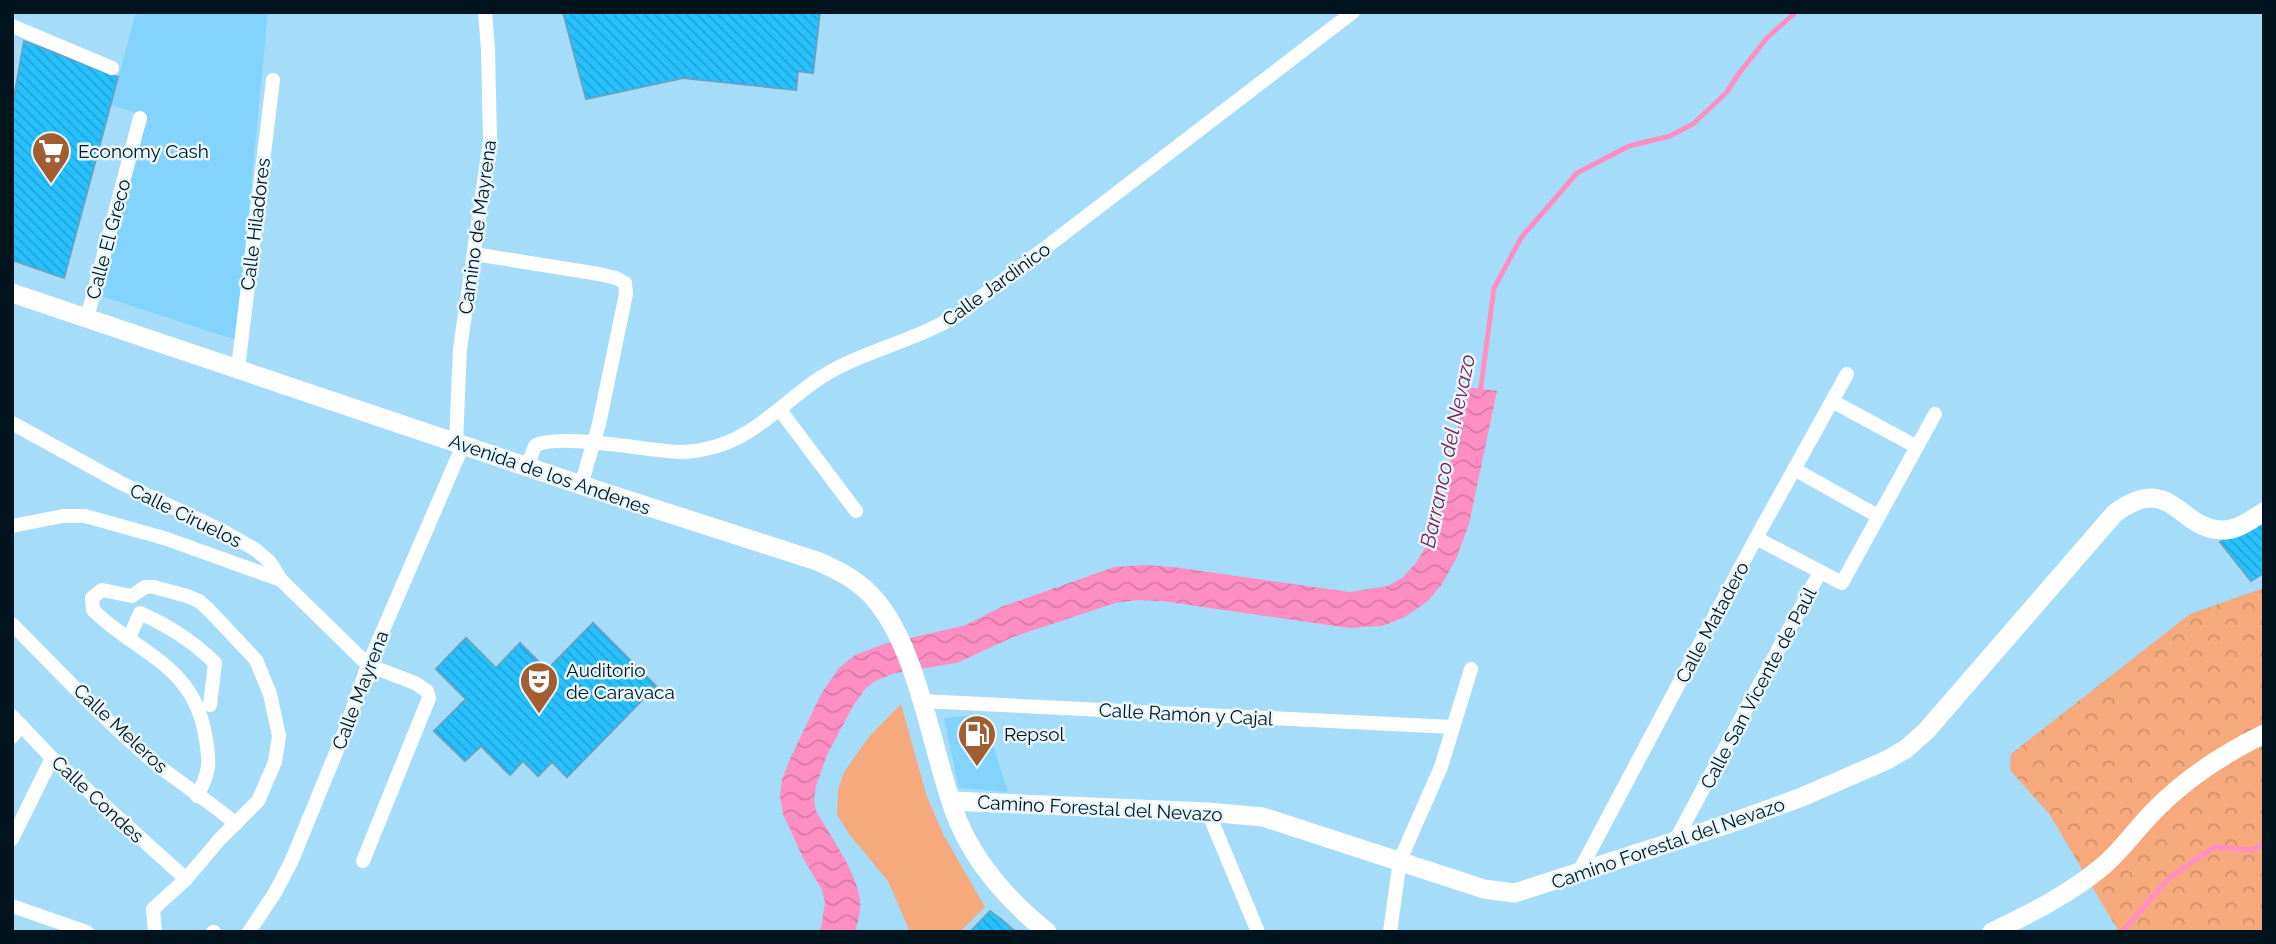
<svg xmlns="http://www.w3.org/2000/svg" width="2276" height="944" font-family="Raleway,sans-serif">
<defs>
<pattern id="forest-crowns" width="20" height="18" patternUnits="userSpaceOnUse" patternTransform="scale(1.75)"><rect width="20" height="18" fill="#f5a97c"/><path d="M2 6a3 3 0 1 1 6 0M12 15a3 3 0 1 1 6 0" fill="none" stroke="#d0916b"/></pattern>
<pattern id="water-waves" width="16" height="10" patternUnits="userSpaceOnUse" patternTransform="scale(1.75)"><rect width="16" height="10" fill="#ff8fc3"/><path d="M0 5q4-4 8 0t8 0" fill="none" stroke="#d97aa7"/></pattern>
<pattern id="building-back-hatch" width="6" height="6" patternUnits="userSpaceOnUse" patternTransform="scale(1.75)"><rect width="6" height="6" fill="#27c1fe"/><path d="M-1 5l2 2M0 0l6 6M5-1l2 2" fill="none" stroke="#21a5d9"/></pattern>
</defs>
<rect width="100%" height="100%" fill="#a4dcf9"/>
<!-- built -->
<g fill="#83d4fd">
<path d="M136,12h132l-32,328 -138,-45 47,-179 -34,-11z"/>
<path d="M983,714l25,78 -49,-4 -15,-70z"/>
</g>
<!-- forest -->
<path fill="url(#forest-crowns)" d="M2264,588v344h-145l-69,-117 -40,-45 1,-16 179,-140z"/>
<!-- park -->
<path fill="#f5a97c" d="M901,704l25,90 17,40 42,73 -25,25h-50l-22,-51 -38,-46 -13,-20 1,-24 6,-19 25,-35z"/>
<!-- water -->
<path fill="url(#water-waves)" d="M1467,387l30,4 -28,133 -13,35 -14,25 -14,17 -23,16 -23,9 -33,2 -187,-27 -25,-1 -22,3 -102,34 -56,26 -62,10 -20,8 -9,7 -13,18 -26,49 -11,31 -2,13 2,12c15,26 36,54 43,83 3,12 0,26 -4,38h-36l3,-9 3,-21 -4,-14 -17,-28 -21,-46 -3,-18 2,-17 8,-20 31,-65 18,-26 16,-13 29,-11 82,-19 35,-18 113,-40 32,-2 27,2 177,25 38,-6 14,-8 14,-15 13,-21 12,-41z"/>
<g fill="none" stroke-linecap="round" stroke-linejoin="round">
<!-- stream -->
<g stroke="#ff8fc3" stroke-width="5">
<path d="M1480,394l14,-106 27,-50 56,-65 52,-27 41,-10 23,-12 33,-31 14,-21 27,-34 29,-26"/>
<path d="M2122,932l47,-54 45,-31 37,3 13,-6"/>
</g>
</g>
<!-- building -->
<g fill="url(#building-back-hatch)" stroke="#5ea5c8" stroke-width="2">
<path d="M563,12h257l-7,61 -15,-2 -2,19 -113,-12 -97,21z"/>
<path d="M24,41l94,36 -54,201 -52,-18v-151z"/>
<path d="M2264,516v57l-13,8 -31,-39z"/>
<path d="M593,623l63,63 -89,91 -15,-15 -14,14 -15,-15 -13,14 -29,-29 -16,15 -31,-30 32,-32 -30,-30 30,-31 30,30 24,-25 27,27z"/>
<path d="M990,911l12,9 14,12h-46z"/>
</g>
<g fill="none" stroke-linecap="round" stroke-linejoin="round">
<!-- street -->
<g stroke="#fff" stroke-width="14">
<path d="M12,26l100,42"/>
<path d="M474,254l125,20 17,4 9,5 1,11 -27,130 -18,61"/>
<path d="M87,318l53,-200"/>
<path d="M238,368l35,-288"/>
<path d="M1832,401l85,46"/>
<path d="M780,410l76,101"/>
<path d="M12,423l107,59 104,49 33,19 13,11 12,19 87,85 47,18 12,8 2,7 -66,163"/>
<path d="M456,442l4,-93 30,-209 -2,-91 -3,-37"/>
<path d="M527,467l8,-21c20,-14 115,5 144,6 8,0 18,-1 26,-3 43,-7 75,-43 109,-67 44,-31 99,-39 145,-68l394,-302"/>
<path d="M1794,469l84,47"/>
<path d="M12,526l51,-10h22l79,22 117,42"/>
<path d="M1756,538l86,45 93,-169"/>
<path d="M12,624c47,47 92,96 143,139 26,21 56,39 81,61"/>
<path d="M129,638l11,-25c29,13 53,28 75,50l-5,42"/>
<path d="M921,701l531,26"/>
<path d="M12,716l40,42 134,121"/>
<path d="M12,737l9,-12"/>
<path d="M1208,812l50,120"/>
<path d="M12,839l40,-81"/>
<path d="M1675,841l145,-269"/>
<path d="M1579,872l177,-334 91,-164"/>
<path d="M12,906l75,26"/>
<path d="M155,932l-2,-23 33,-30 33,-39 39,-39 17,-39 4,-26 -9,-42 -14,-34 -47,-50 -10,-9 -12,-5 -33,-9h-9l-13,9 -30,-6 -10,8 1,12c43,43 100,54 112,124 5,28 6,36 -8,62"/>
<path d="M213,932h1"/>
<path d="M249,932l27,-41 16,-31 52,-127 24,-68 95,-220"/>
<path d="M1390,932l10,-72 41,-93 30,-98"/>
</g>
<!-- secondary -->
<g stroke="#fff" stroke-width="19">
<path d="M12,293l569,192 236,76c18,8 35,16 50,30 52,49 64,164 91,230 19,45 52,81 89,111"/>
<path d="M951,801l257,11 55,5 221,72 31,4 213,-69 74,-27 85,-37 19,-11 21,-19 188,-217c58,-42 63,18 109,17 14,0 28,-11 40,-18"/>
<path d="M1992,932c38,-18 79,-39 111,-66 19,-16 33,-37 51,-55 32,-33 69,-57 110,-77"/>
</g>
</g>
<!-- icons -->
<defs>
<symbol id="supermarket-pin" viewBox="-11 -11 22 30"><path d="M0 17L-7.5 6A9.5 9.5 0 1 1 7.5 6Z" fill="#a25d30" stroke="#e8f6fe"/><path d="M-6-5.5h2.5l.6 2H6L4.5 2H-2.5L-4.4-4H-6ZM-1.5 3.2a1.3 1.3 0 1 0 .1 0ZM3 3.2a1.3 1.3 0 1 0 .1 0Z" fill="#fff"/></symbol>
<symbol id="theatre-pin" viewBox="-11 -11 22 30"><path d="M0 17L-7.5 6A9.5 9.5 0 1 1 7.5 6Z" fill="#a25d30" stroke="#e8f6fe"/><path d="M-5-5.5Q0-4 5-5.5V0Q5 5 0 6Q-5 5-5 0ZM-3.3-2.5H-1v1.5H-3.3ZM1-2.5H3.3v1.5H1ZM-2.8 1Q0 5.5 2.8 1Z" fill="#fff"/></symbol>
<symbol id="fuel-pin" viewBox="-11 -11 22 30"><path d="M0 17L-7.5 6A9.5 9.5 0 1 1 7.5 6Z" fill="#a25d30" stroke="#e8f6fe"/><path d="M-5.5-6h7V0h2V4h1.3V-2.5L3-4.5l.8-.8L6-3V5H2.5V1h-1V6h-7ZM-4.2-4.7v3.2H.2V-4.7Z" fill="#fff"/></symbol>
</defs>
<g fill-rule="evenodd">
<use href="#supermarket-pin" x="29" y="129" width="44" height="60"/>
<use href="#theatre-pin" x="517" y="659" width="44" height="60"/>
<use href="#fuel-pin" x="955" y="712" width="44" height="60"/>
</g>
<g text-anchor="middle" stroke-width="5" stroke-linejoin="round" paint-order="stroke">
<!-- poi labels -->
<g font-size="19" fill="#00141e" stroke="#e8f6fe" text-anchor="start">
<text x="78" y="158">Economy Cash</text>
<text x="566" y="677">Auditorio<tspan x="566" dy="22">de Caravaca</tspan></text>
<text x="1004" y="741">Repsol</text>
</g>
<!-- street labels -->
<g font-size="19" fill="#00141e" stroke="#e8f6fe">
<text transform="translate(255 224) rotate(-83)" y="7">Calle Hiladores</text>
<text transform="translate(477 227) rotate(-82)" y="7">Camino de Mayrena</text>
<text transform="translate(108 239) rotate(-75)" y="7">Calle El Greco</text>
<text transform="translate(996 284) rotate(-36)" y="7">Calle Jardinico</text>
<text transform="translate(550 474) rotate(19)" y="7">Avenida de los Andenes</text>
<text transform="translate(186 515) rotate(26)" y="7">Calle Ciruelos</text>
<text transform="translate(1712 622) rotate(-62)" y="7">Calle Matadero</text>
<text transform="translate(1758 688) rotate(-62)" y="7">Calle San Vicente de Paúl</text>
<text transform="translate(360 690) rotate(-69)" y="7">Calle Mayrena</text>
<text transform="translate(1186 714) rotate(3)" y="7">Calle Ramón y Cajal</text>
<text transform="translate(121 728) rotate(43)" y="7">Calle Meleros</text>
<text transform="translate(98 799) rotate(43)" y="7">Calle Condes</text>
<text transform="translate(1100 808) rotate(3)" y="7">Camino Forestal del Nevazo</text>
<text transform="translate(1668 843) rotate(-19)" y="7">Camino Forestal del Nevazo</text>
</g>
<!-- water labels -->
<g font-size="21" font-style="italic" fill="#801f54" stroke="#e8f6fe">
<text transform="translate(1448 451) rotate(-78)" y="7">Barranco del Nevazo</text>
</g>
</g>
<!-- border -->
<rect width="2276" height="944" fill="none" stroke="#00141e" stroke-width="28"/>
</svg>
